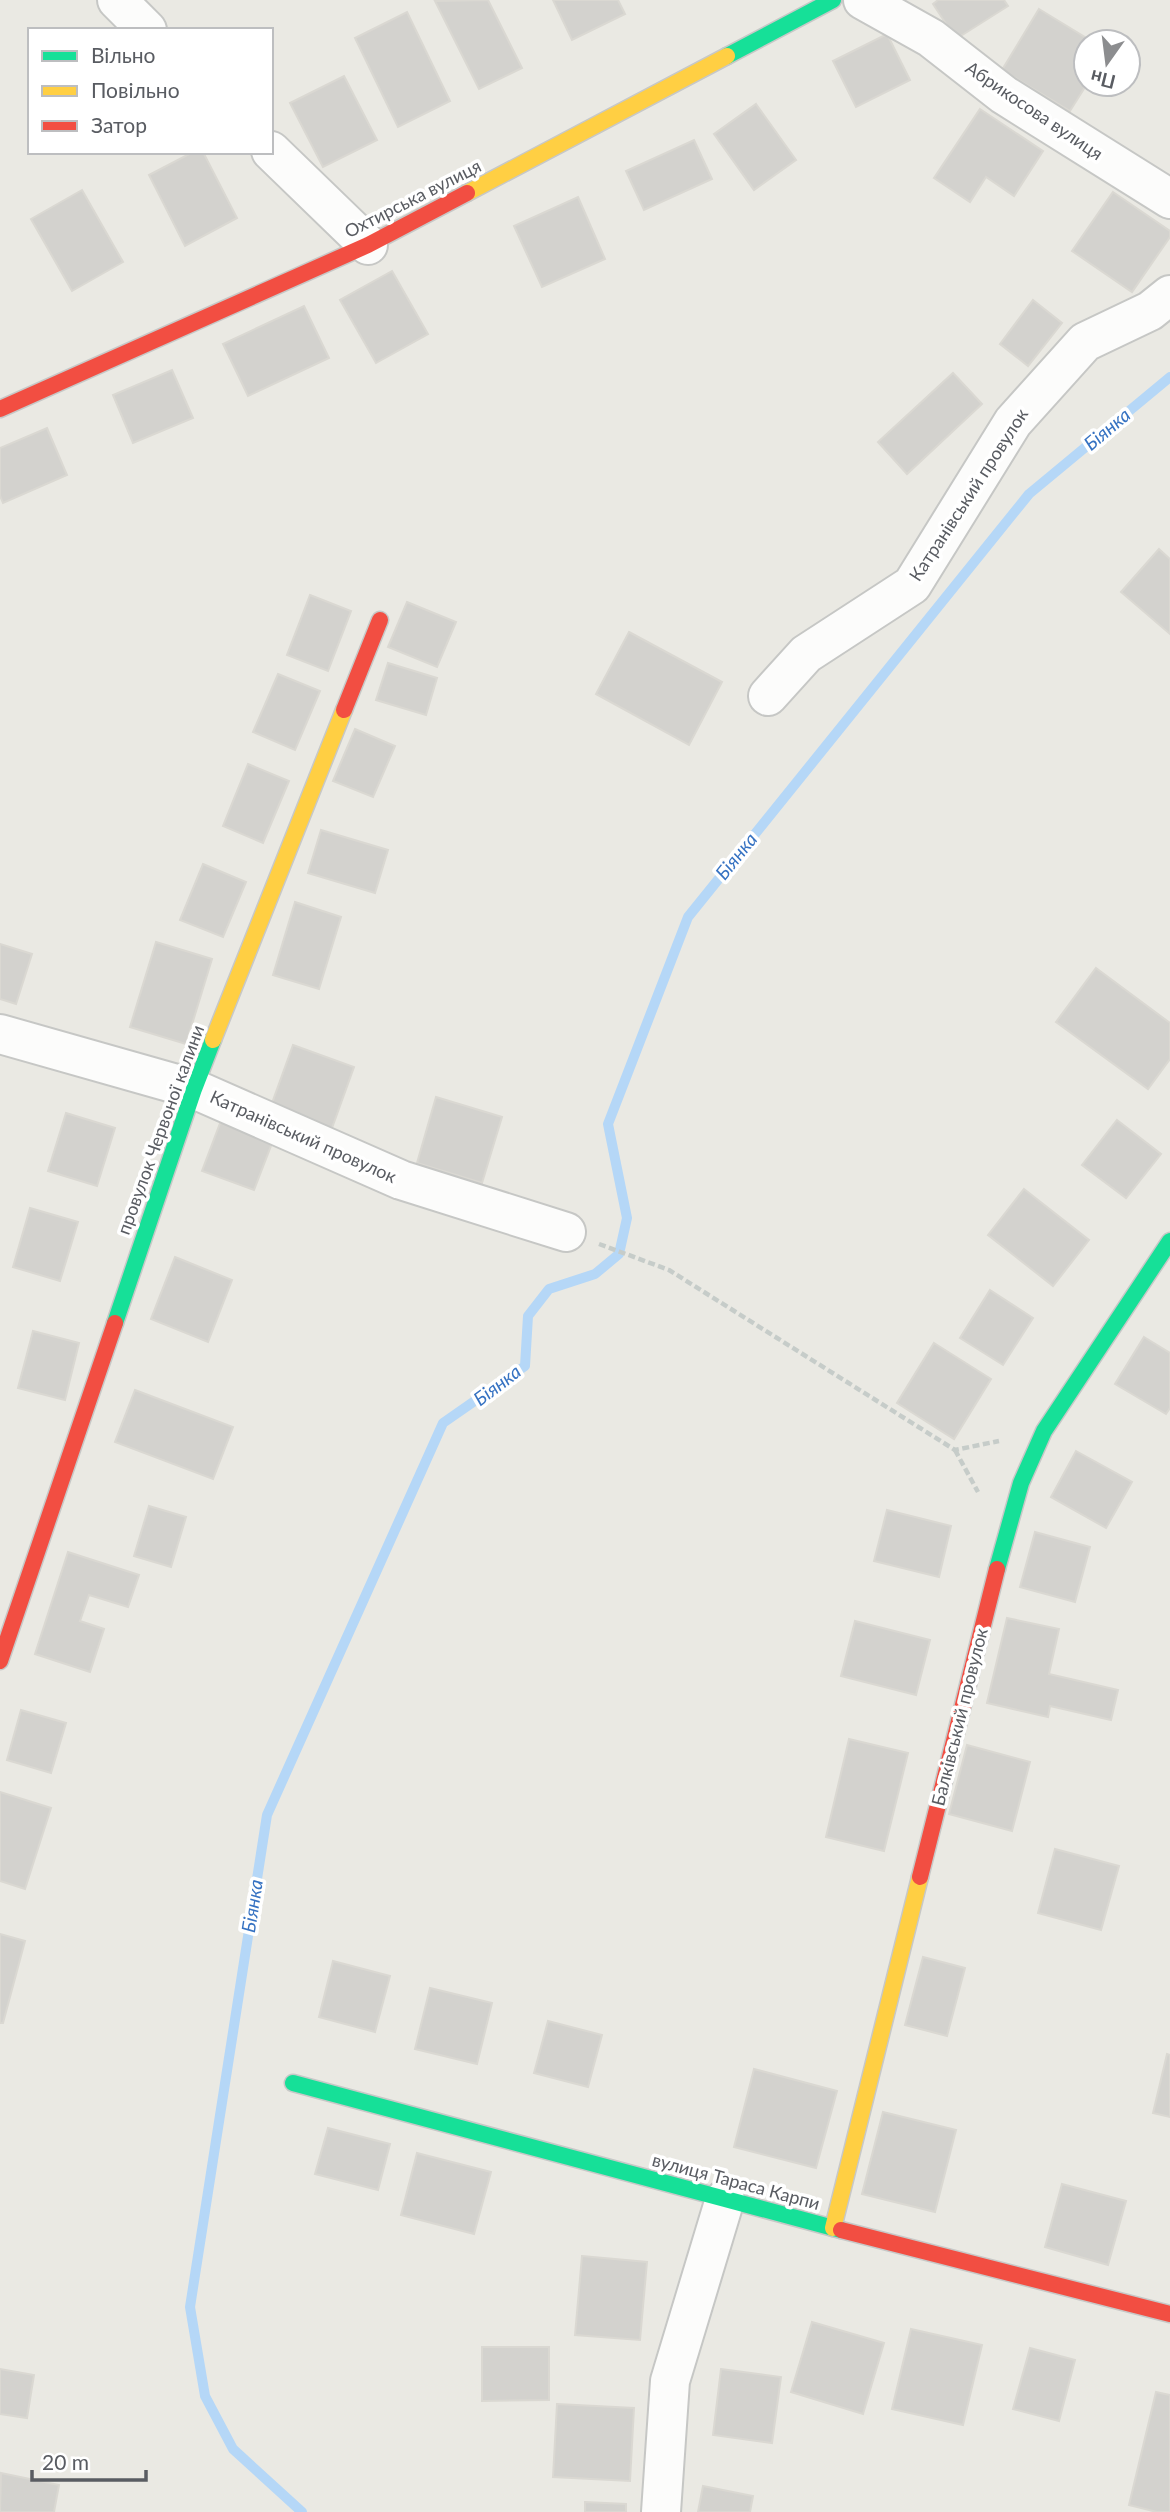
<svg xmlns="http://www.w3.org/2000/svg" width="1170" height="2512" font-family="Lato,sans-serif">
<rect width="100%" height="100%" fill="#eae9e3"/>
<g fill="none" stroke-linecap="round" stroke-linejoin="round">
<!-- stream -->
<path stroke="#b5d7f7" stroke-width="10" d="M302,2512l-69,-63 -28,-53 -15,-89 77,-492 176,-392 82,-57 3,-50 21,-27 46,-15 24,-20 8,-36 -19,-94 80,-207 341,-423 141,-117"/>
</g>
<!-- building -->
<g fill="#d3d2ce" stroke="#dad8d2" stroke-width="2">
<path d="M488,0l34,68 -43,21 -44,-88z"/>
<path d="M553,0h65l7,14 -53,26z"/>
<path d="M938,0h66l4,6 -52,33 -23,-35z"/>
<path d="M1039,9l54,33h-7l1,42 -17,27 -68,-41z"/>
<path d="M407,12l43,89 -52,26 -43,-89z"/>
<path d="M887,34l23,46 -54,27 -23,-46z"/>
<path d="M344,76l33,64 -54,27 -33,-64z"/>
<path d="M756,104l40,56 -42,30 -40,-56z"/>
<path d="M980,109l63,42 -29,45 -28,-19 -16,25 -36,-24z"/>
<path d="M694,140l18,39 -68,31 -18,-39z"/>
<path d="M193,152h10l34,66 -52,28 -36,-71z"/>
<path d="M82,190l41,72 -51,29 -41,-72z"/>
<path d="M1113,192l57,39v6l-38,55 -60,-41z"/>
<path d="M578,197l27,62 -63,28 -28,-61z"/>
<path d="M392,271l36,63 -52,29 -36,-63z"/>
<path d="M1033,300l29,23 -34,43 -28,-22z"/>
<path d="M304,306l25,52 -81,38 -25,-52z"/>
<path d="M172,370l21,48 -60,25 -20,-48z"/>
<path d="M953,373l29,31 -75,70 -29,-32z"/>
<path d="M47,428l20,47 -64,28 -3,-7v-48z"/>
<path d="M1159,549l11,10v75l-49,-42z"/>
<path d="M310,595l41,16 -23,60 -41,-16z"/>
<path d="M407,602l49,20 -19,45 -49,-20z"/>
<path d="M629,632l93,50 -33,63 -93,-51z"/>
<path d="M388,663l49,15 -11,37 -50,-15z"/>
<path d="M278,674l42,17 -25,59 -42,-18z"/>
<path d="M355,729l40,17 -22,51 -40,-16z"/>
<path d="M248,764l41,17 -26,62 -40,-17z"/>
<path d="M321,830l67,20 -13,43 -67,-20z"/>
<path d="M203,864l43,18 -23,55 -43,-17z"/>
<path d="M295,902l46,15 -22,72 -46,-14z"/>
<path d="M156,942l56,17 -26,85 -56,-17z"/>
<path d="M0,944l32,10 -16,50 -16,-5z"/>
<path d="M1096,968l74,55v36l-22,30 -92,-67z"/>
<path d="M293,1045l61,22 -22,61 -61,-22z"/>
<path d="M436,1097l66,20 -20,66 -65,-20z"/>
<path d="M66,1113l49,15 -18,58 -49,-15z"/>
<path d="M222,1118l52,20 -20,52 -52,-19z"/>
<path d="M1117,1120l44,34 -35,44 -44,-33z"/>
<path d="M1024,1189l65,51 -36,46 -65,-51z"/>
<path d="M30,1208l48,14 -18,59 -47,-14z"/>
<path d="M175,1257l57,23 -24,62 -57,-23z"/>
<path d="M990,1290l43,28 -30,47 -43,-27z"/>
<path d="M33,1331l46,12 -14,57 -47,-12z"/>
<path d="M1144,1337l26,16v55l-4,6 -51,-30z"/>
<path d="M934,1343l57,36 -37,60 -57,-36z"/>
<path d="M135,1390l98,37 -20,52 -98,-37z"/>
<path d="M1076,1451l56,31 -26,46 -55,-31z"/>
<path d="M149,1506l37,11 -15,50 -37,-11z"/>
<path d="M887,1510l64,16 -12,51 -65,-16z"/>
<path d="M1035,1532l55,15 -15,55 -55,-15z"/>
<path d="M68,1552l71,23 -11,32 -39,-12 -9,26 24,8 -14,43 -55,-18z"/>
<path d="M1007,1618l52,11 -10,45 69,16 -7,30 -61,-14 -2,11 -61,-14z"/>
<path d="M855,1621l75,19 -14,55 -75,-19z"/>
<path d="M21,1710l45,13 -15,50 -44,-13z"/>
<path d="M849,1739l59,14 -24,98 -58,-14z"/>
<path d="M967,1745l63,17 -18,69 -63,-17z"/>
<path d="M0,1792l51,16 -26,81 -25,-8z"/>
<path d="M1055,1849l64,17 -18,64 -63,-17z"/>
<path d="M0,1934l25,7 -22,82h-3z"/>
<path d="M923,1957l42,11 -18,68 -42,-11z"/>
<path d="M333,1961l57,15 -15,56 -56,-15z"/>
<path d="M430,1988l62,15 -15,61 -62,-15z"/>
<path d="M548,2021l54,14 -14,52 -54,-14z"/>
<path d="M1167,2054l3,1v62l-17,-4z"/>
<path d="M754,2069l83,22 -21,77 -82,-21z"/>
<path d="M883,2112l73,18 -21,82 -73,-18z"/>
<path d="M328,2128l62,16 -12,46 -63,-16z"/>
<path d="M417,2153l74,19 -17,62 -73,-19z"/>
<path d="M1062,2184l64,17 -18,64 -63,-18z"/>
<path d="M582,2256l65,6 -7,78 -65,-5z"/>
<path d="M812,2322l72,21 -21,71 -72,-22z"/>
<path d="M911,2329l71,16 -19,80 -71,-16z"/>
<path d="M482,2347h67v53l-67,1z"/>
<path d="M1030,2348l45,12 -16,61 -46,-12z"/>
<path d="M0,2369l34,6 -7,43 -27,-4z"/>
<path d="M721,2369l60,8 -9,66 -59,-8z"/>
<path d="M1156,2392l14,3v117h-13l-28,-7z"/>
<path d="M557,2404l77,4 -4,73 -77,-4z"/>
<path d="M1,2473l58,12 -5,27h-54z"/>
<path d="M703,2486l50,10 -3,16h-52z"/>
<path d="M585,2502l41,2v8h-41z"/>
</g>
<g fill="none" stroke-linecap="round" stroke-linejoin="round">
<defs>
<g id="street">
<path d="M117,0l30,30"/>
<path d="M863,0l68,38 73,57 166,104"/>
<path d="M271,151l97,94"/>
<path d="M768,696l38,-42 106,-69 101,-163 72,-80 65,-31 20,-16"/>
<path d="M0,1034l194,55 207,91 165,52"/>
<path d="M661,2512l9,-131 55,-182"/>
</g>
<g id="fast">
<path d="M727,56l106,-56"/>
<path d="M115,1323l79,-234 19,-49"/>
<path d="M997,1569l24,-86 23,-52 126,-190"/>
<path d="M293,2083l548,147"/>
</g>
<g id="slow">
<path d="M467,193l260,-137"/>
<path d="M213,1040l131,-330"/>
<path d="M833,2228l87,-351"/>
</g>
<g id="jam">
<path d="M0,409l368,-164 99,-52"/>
<path d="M344,710l36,-90"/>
<path d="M0,1661l115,-338"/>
<path d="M920,1877l77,-308"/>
<path d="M841,2230l329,84"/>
</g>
</defs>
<!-- street casing -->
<use href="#street" stroke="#c6c7c5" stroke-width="42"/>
<!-- fast casing -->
<use href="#fast" stroke="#c7c8c7" stroke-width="19"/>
<!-- slow casing -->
<use href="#slow" stroke="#c7c8c7" stroke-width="19"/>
<!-- jam casing -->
<use href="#jam" stroke="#c7c8c7" stroke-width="19"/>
<!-- path -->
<g stroke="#c6ccc9" stroke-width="4.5" stroke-dasharray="7 3.5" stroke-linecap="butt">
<path d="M599,1244l70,26 286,180 44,-9"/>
<path d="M955,1450l23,42"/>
</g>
<!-- street -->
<use href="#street" stroke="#fcfcfb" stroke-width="38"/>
<!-- fast -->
<use href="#fast" stroke="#16e098" stroke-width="16"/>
<!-- slow -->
<use href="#slow" stroke="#ffcf43" stroke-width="16"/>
<!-- jam -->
<use href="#jam" stroke="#f24e42" stroke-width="16"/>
</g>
<g text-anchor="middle" stroke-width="7" stroke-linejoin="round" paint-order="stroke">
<!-- street labels -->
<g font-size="18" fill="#595c62" stroke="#fff">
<text transform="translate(1034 111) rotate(34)" y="6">Абрикосова вулиця</text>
<text transform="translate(413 199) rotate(-27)" y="6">Охтирська вулиця</text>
<text transform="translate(969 495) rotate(-57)" y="6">Катранівський провулок</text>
<text transform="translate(161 1130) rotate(-70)" y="6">провулок Червоної калини</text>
<text transform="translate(303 1137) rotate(24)" y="6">Катранівський провулок</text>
<text transform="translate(960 1717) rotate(-76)" y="6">Балківський провулок</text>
<text transform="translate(736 2182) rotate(15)" y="6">вулиця Тараса Карпи</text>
</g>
<!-- water labels -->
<g font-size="19" font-style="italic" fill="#3672c2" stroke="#fff">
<text transform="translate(1107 429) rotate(-40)" y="7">Біянка</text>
<text transform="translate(736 856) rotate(-51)" y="7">Біянка</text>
<text transform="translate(497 1385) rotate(-37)" y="7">Біянка</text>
<text transform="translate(252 1906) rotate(-81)" y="7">Біянка</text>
</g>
</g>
<!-- legend -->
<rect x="28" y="28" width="245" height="126" fill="#ffffff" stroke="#bdbec0" stroke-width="2"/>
<rect x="42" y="51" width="35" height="10" fill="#16e098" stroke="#bdbec0" stroke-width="2"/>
<text x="91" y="63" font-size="21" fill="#595c62">Вільно</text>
<rect x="42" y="86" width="35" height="10" fill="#ffcf43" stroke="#bdbec0" stroke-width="2"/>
<text x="91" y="98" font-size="21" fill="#595c62">Повільно</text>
<rect x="42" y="121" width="35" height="10" fill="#f24e42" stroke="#bdbec0" stroke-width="2"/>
<text x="91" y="133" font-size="21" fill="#595c62">Затор</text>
<!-- north arrow -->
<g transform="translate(1107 63) rotate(194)"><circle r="33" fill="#ffffff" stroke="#bdbec0" stroke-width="2"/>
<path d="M0-5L12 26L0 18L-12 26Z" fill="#8c8d8f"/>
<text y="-10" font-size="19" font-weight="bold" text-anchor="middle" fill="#595c62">Пн</text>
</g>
<!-- scale -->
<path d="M32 2470v10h114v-10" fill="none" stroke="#595c62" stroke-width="3.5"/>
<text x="42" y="2470" font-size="21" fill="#595c62" stroke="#ffffff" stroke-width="5" paint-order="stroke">20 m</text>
</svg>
